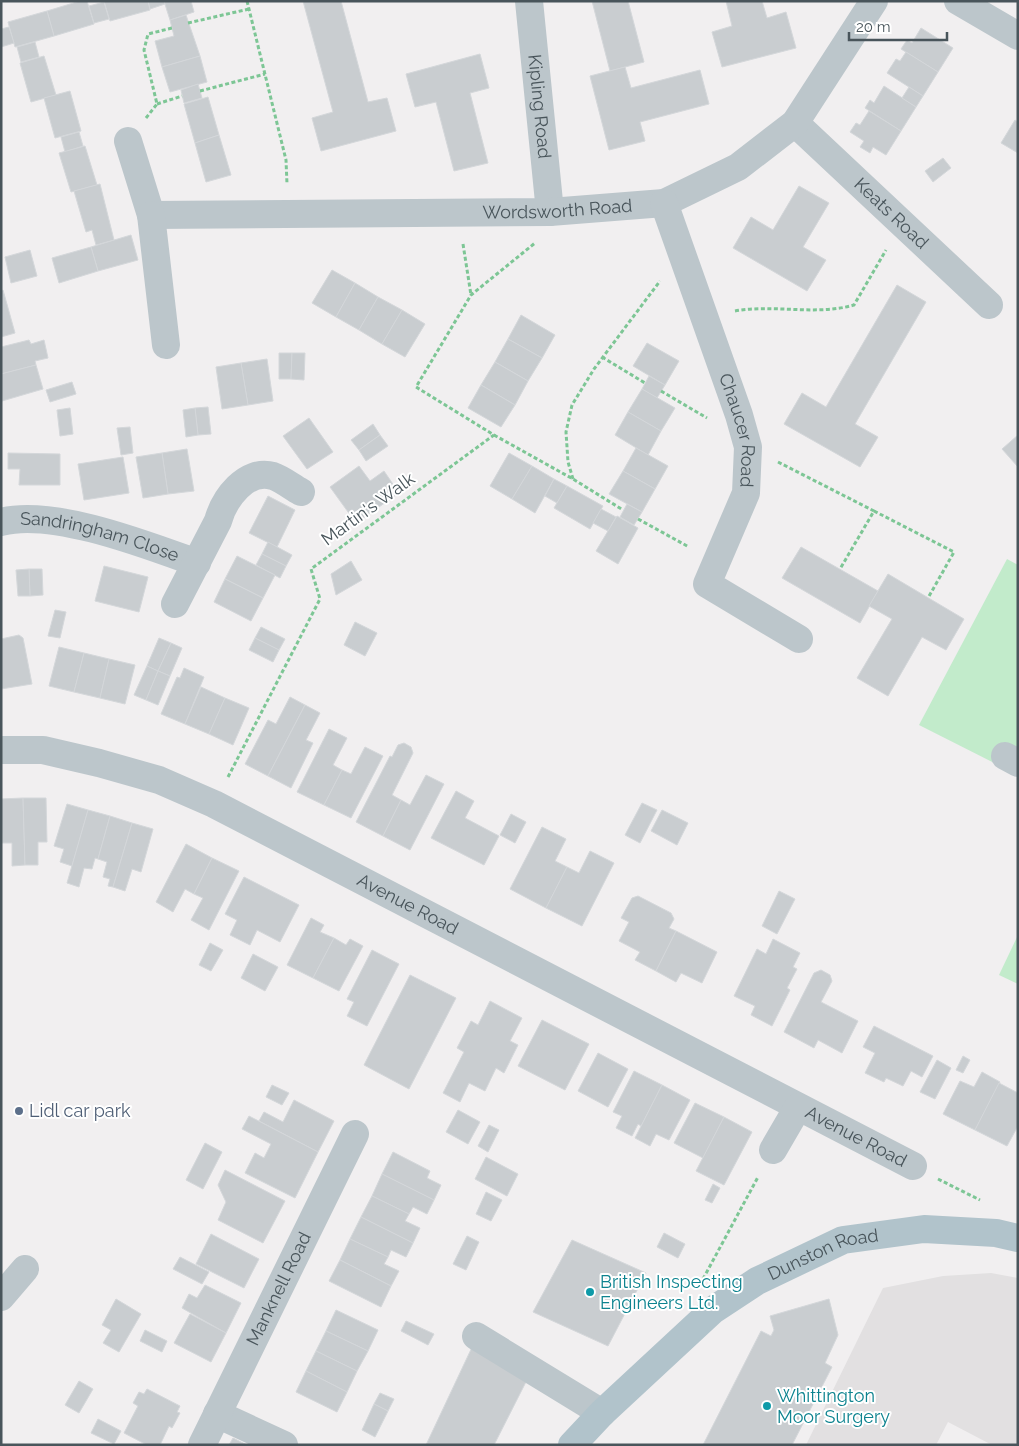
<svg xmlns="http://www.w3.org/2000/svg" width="1019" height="1446" font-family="Raleway,sans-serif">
<rect width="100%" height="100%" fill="#f1eff0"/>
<!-- education -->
<path fill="#e2e0e1" d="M991,1273l27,5v167h-26l-44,-23 -12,23h-130l77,-157 60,-12z"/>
<!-- green -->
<g fill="#c2ebcb">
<path d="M1007,559l11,6v210l-99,-50z"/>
<path d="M1018,935v49l-19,-9z"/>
</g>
<!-- building -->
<g fill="#c9cdd0" stroke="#d4d7da">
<path d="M80,1h7l7,23 -40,12 -7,-25z"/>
<path d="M148,1h16l1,3 -15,5z"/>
<path d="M148,1l2,9 -40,11 -6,-20z"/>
<path d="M164,1h27l3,11 -24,8z"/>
<path d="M303,1h38l27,101 19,-4 9,33 -75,20 -9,-33 21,-6z"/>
<path d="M592,1h36l16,61 -34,9z"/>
<path d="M726,1h36l5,17 19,-6 10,36 -74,19 -10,-35 20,-6z"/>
<path d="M104,2l5,17 -15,4 -5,-17z"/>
<path d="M47,11l7,25 -39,11 -7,-25z"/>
<path d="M186,15l14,41 -38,11 -7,-26 19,-5 -4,-16z"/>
<path d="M9,27l5,16 -13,4v-18z"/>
<path d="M921,28l32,20 -15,24 -37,-23 6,-9 5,3z"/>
<path d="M35,42l4,15 -18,5 -4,-15z"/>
<path d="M906,52l32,20 -15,24 -36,-23 9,-14 4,2z"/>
<path d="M480,54l9,34 -19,5 18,70 -34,8 -18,-69 -21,5 -9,-33z"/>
<path d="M44,56l12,39 -25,7 -11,-39z"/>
<path d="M200,56l7,26 -37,10 -8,-25z"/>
<path d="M625,67l6,21 69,-18 9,34 -69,18 5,19 -36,9 -19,-74z"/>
<path d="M198,84l4,14 -18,5 -3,-13z"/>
<path d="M884,86l32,21 -15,24 -36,-23 5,-8 4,3z"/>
<path d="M909,87l14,9 -7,11 -14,-9z"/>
<path d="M70,91l11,40 -26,7 -11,-40z"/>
<path d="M208,97l11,38 -24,8 -11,-39z"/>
<path d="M869,111l32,20 -15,24 -13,-8 -3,6 -10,-6 4,-6 -14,-9 6,-9 4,2z"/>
<path d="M1015,120l3,2v31l-17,-10z"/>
<path d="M79,132l4,14 -18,6 -4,-15z"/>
<path d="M219,135l12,40 -25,7 -11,-39z"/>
<path d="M85,146l12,39 -26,7 -12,-39z"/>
<path d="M943,158l8,10 -18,14 -8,-11z"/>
<path d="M100,184l14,56 -18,5 -4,-15 -6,2 -12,-41z"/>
<path d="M799,186l30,17 -26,44 23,13 -19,31 -74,-43 18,-31 22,13z"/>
<path d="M131,235l7,25 -40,11 -7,-24z"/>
<path d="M91,247l7,24 -39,12 -7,-25z"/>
<path d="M30,250l7,26 -26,7 -6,-26z"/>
<path d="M332,270l23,13 -19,34 -24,-14z"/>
<path d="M355,283l23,14 -19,33 -23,-13z"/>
<path d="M897,285l29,17 -71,122 23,13 -18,30 -76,-43 18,-31 24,14z"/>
<path d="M3,290l12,43 -14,4v-46z"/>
<path d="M378,297l24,13 -20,34 -23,-14z"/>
<path d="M402,310l23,14 -20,33 -23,-13z"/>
<path d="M521,315l34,20 -13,23 -34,-19z"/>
<path d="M508,339l34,19 -14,23 -33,-19z"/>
<path d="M29,340l2,4 13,-4 4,18 -13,3 1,4 -35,9v-27z"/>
<path d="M647,343l32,18 -14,24 -32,-19z"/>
<path d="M279,353h13l-1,26h-12z"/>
<path d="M292,353h13l-1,27 -13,-1z"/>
<path d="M267,359l6,42 -25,4 -7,-42z"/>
<path d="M495,362l33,19 -13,24 -34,-20z"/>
<path d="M241,363l7,42 -26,4 -6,-42z"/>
<path d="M36,365l7,24 -41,12 -1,-27z"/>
<path d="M649,376l16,9 -8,13 -15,-9z"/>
<path d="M72,382l4,12 -26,8 -4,-12z"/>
<path d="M481,385l34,20 -14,22 -33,-19z"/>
<path d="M642,389l33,19 -14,23 -33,-19z"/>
<path d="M208,407l3,27 -13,1 -3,-27z"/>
<path d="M70,408l3,26 -13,2 -3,-26z"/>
<path d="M195,408l3,27 -12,2 -3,-27z"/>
<path d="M628,412l33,19 -13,24 -33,-20z"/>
<path d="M309,418l24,34 -26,17 -24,-33z"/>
<path d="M373,424l7,11 -21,15 -8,-10z"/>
<path d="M130,427l3,26 -12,2 -4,-27z"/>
<path d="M380,435l8,11 -22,15 -7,-11z"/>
<path d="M1018,435v32l-16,-18z"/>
<path d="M636,448l32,18 -13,23 -32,-18z"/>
<path d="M187,449l7,42 -26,3 -6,-41z"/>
<path d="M8,453l52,1v31h-41l1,-16h-12z"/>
<path d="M162,453l6,41 -25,4 -7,-41z"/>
<path d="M509,453l23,13 -20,33 -22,-13z"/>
<path d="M123,457l6,36 -45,7 -6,-36z"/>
<path d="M359,466l11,15 14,-10 15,22 -43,30 -26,-36z"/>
<path d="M532,466l22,13 -19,34 -23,-14z"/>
<path d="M623,471l32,18 -13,23 -33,-18z"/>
<path d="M554,479l13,7 -10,17 -12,-7z"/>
<path d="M567,486l36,20 -13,23 -36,-21z"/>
<path d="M268,496l27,14 -18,37 -28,-14z"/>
<path d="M627,504l15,8 -8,13 -14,-8z"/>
<path d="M601,509l15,8 -8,14 -15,-8z"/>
<path d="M617,516l21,12 -20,36 -22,-13z"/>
<path d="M268,542l24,13 -6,11 -24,-12z"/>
<path d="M801,547l77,44 -18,32 -78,-45z"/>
<path d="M262,554l24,12 -6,12 -24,-13z"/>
<path d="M237,556l38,19 -12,23 -38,-19z"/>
<path d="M351,561l11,19 -26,15 -5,-21z"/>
<path d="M104,566l44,11 -9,35 -44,-11z"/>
<path d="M29,569h13l1,26 -13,1z"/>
<path d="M29,569l1,27h-12l-2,-26z"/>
<path d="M888,574l76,45 -18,31 -24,-13 -34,59 -31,-18 35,-59 -23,-13z"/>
<path d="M225,579l38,19 -12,23 -37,-19z"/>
<path d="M55,610l11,2 -6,26 -12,-2z"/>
<path d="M355,622l22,11 -12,23 -21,-11z"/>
<path d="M261,627l24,12 -6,11 -24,-12z"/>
<path d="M19,635l4,3 9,46 -31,5v-50z"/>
<path d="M159,638l12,5 -13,28 -11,-5z"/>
<path d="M255,638l24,12 -6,12 -24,-12z"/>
<path d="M171,643l11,5 -12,28 -12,-5z"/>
<path d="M59,647l25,6 -10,39 -25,-6z"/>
<path d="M84,653l25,6 -9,39 -26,-6z"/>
<path d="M109,659l26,6 -10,39 -25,-6z"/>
<path d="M147,666l11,5 -12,29 -12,-5z"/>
<path d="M184,668l20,9 -19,47 -24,-10 16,-37 3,1z"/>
<path d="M158,671l12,5 -12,29 -12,-5z"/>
<path d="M201,687l24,11 -16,36 -24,-10z"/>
<path d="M290,697l15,8 -37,71 -23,-12 23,-44 8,4z"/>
<path d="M225,698l24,10 -16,37 -24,-11z"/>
<path d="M305,705l15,8 -14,27 7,3 -22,45 -23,-12z"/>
<path d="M329,729l18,9 -14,27 9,5 -18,35 -27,-13z"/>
<path d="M404,743l7,4 2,6 -21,42 9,5 -18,36 -27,-14 34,-66 2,1 6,-12z"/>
<path d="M365,747l18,9 -32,62 -27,-13 18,-35 9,4z"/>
<path d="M426,775l18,9 -34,66 -27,-14 18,-36 9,5z"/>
<path d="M456,791l18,10 -9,17 34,18 -15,29 -53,-27z"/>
<path d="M23,798l2,67 -13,1v-23h-10l-1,-44z"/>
<path d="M23,798h23l1,44h-9v23h-13z"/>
<path d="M642,803l15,7 -17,33 -15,-8z"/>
<path d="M67,804l21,6 -16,56 -12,-4 4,-13 -10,-3z"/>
<path d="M88,810l22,6 -12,43 -3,-1 -3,11 -8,-1 -5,19 -12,-4z"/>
<path d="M662,810l26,13 -11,22 -26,-14z"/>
<path d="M511,814l15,8 -11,21 -15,-8z"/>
<path d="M110,816l22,7 -19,64 -5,-1 2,-7 -7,-2 4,-15 -9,-3z"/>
<path d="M132,823l21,6 -12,43 -9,-3 -7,22 -12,-4z"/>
<path d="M542,827l24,12 -11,22 12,6 -21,41 -36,-19z"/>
<path d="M186,844l26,14 -18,36 -9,-5 -12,23 -17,-10z"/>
<path d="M590,851l24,12 -32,63 -36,-18 21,-41 12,6z"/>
<path d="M212,858l27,13 -30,59 -18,-10 12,-22 -9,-4z"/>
<path d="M244,877l55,28 -19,37 -23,-12 -7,15 -20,-10 7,-15 -12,-6z"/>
<path d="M779,891l16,8 -18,35 -15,-8z"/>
<path d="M638,896l33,17 3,6 -5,9 7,3 -20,40 -21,-11 5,-8 -21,-11 10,-19 -8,-4 11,-20z"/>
<path d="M311,918l13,7 -4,7 14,6 -21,40 -26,-13z"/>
<path d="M676,931l41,21 -15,31 -21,-10 -5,9 -20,-11z"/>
<path d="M334,938l12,7 4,-6 13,7 -24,45 -26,-13z"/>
<path d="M773,939l27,14 -7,14 4,2 -10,19 3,2 -18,36 -21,-11 4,-9 -21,-10 23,-47 9,5z"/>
<path d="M210,943l13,7 -12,21 -12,-6z"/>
<path d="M372,950l27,14 -32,62 -20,-10 7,-14 -7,-3z"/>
<path d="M253,954l25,13 -13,24 -24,-13z"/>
<path d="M821,970l9,5 2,6 -11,21 37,19 -16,32 -24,-13 -4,8 -30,-16 30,-59z"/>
<path d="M410,975l46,23 -47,91 -45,-24z"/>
<path d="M490,1001l32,17 -12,23 8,4 -14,28 -8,-5 -11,23 -16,-8 -9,19 -17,-9 21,-41 -7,-4 14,-27 7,4z"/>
<path d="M542,1020l47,24 -24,46 -47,-24z"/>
<path d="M874,1026l59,30 -11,21 -11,-6 -8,15 -17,-8 -2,4 -19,-9 10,-20 -12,-6z"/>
<path d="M598,1053l30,16 -20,38 -30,-16z"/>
<path d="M963,1056l7,4 -7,13 -7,-3z"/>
<path d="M937,1060l14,8 -16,31 -15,-7z"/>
<path d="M634,1071l28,14 -21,41 -3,-2 -6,12 -16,-8 6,-12 -9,-4z"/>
<path d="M982,1072l18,10 -25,48 -32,-16 17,-33 14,6z"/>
<path d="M999,1083l19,10v33l-11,20 -32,-16z"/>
<path d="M272,1085l17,8 -7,12 -16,-8z"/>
<path d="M662,1085l28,15 -21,40 -13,-6 -6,12 -15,-8z"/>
<path d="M294,1100l40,21 -16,31 -59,-31 5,-9 19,10z"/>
<path d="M695,1103l29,14 -21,41 -29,-15z"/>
<path d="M458,1110l22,12 -12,22 -22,-12z"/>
<path d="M249,1116l69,36 -23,46 -50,-25 10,-20 9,5 7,-14 -29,-15z"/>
<path d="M724,1117l28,15 -28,53 -28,-14z"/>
<path d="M489,1125l10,5 -11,22 -10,-6z"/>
<path d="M205,1143l17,9 -19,37 -17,-9z"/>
<path d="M393,1152l37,19 -3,7 14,7 -7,15 -52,-26z"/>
<path d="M486,1157l32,17 -11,22 -32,-17z"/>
<path d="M225,1170l60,31 -22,42 -45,-23 8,-18 -8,-17z"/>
<path d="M382,1174l52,26 -7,14 -14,-7 -4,7 -37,-18z"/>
<path d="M713,1184l7,4 -8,15 -7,-3z"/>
<path d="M486,1192l16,8 -11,21 -15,-7z"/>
<path d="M372,1196l37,18 -4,7 15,7 -7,15 -52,-26z"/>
<path d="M361,1217l52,26 -7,14 -15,-7 -3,7 -38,-18z"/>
<path d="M664,1233l21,11 -7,14 -21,-11z"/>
<path d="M211,1234l48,25 -15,29 -48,-24z"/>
<path d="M467,1236l12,6 -13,28 -13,-6z"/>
<path d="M350,1239l38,18 -4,7 15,7 -8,15 -51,-26z"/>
<path d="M572,1240l74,33 -38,73 -75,-34z"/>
<path d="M180,1257l29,15 -7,12 -29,-15z"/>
<path d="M340,1260l51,26 -10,21 -52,-26z"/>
<path d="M205,1285l36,18 -15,30 -44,-25 7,-14 8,4z"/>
<path d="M116,1299l25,15 -22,38 -16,-9 8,-13 -9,-5z"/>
<path d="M829,1299l9,36 -13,28 7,4 -40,78h-89l58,-114 10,5 3,-6 -4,-14z"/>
<path d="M336,1310l42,20 -10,21 -42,-20z"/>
<path d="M190,1314l36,19 -15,29 -37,-19z"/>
<path d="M406,1321l28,13 -6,11 -27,-14z"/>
<path d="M145,1330l22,11 -5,11 -22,-11z"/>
<path d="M326,1331l42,20 -11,20 -41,-20z"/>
<path d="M474,1343l57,29 -37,73h-68z"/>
<path d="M316,1351l41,20 -10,21 -41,-21z"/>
<path d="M306,1371l41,21 -10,20 -41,-20z"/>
<path d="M79,1381l14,8 -14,24 -14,-8z"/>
<path d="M147,1389l33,17 -3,6 3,1 -8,15 -3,-2 -9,19h-13l-23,-12 14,-27 -5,-3 6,-11 5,2z"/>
<path d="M380,1393l14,6 -6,12 -14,-7z"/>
<path d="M374,1404l14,7 -13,26 -13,-7z"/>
<path d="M98,1419l23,12 -7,13 -23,-11z"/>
<path d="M233,1438l14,7h-18z"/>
</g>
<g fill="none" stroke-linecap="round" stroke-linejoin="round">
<!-- path -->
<g stroke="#7dc695" stroke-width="3" stroke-dasharray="4 2.5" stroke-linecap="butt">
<path d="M247,1l39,159 1,24"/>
<path d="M188,23l61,-14"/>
<path d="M200,91l65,-17"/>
<path d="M157,104l25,-8"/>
<path d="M146,118l11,-14 -13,-54 4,-16 24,-6"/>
<path d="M463,244l8,51"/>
<path d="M735,311c39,-7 81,5 119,-6l32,-55"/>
<path d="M602,357l43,26"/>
<path d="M661,391l46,27"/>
<path d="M494,435l79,44 50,31"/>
<path d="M778,462l96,49 -34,58"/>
<path d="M573,479l-5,-17 -2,-30 6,-27 22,-36 66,-88"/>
<path d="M874,511l80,41 -26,46"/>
<path d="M638,519l51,28"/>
<path d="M228,777l92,-178 -9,-30 183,-134 -78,-48 55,-92 64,-52"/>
<path d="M938,1179l42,21"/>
<path d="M703,1279l55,-102"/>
</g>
<!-- minor -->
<g stroke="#bcc6cb" stroke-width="28">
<path id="s1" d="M529,1l21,211"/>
<path d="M958,1l60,35"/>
<path id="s2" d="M795,123l194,182"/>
<path id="s3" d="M128,141l23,74 399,-3 114,-9 74,-36 57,-44 79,-122"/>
<path id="s4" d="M664,203l75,212 9,32 -2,46 -39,91 92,55"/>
<path d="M151,215l15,130"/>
<path id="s5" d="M1,522c51,-14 146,23 196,41"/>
<path d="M175,604l43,-83c6,-22 28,-53 55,-45 9,3 19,11 28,16"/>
<path id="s6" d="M1,750h42l56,13 60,17 55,24 699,362"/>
<path d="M1005,756l13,7"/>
<path d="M773,1150l25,-43"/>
<path d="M1,1297l24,-28"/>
<path d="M476,1336l126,77"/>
<path d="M217,1414l67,31"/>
<path id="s7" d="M202,1445l153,-311"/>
</g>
<!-- major -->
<path stroke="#b1c3cb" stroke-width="28" id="s8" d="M572,1445l30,-32 111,-103 44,-29 86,-41 81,-11 72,4 22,5"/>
</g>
<!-- markers -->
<circle fill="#5c6f8a" stroke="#fff" stroke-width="2" cx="19" cy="1111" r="5"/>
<g fill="#0f9aa8" stroke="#fff" stroke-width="2">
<circle cx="590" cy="1292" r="5"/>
<circle cx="767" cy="1406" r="5"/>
</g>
<g text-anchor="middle" stroke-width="4" stroke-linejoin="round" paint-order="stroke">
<!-- street labels -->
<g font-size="18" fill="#49555b" stroke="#fff">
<text dy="6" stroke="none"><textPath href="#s1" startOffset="106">Kipling Road</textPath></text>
<text dy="6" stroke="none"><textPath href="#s3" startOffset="484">Wordsworth Road</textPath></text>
<text dy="6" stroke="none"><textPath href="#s2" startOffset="132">Keats Road</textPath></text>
<text dy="6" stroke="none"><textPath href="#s4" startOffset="240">Chaucer Road</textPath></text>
<text transform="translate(368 509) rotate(-36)" y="6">Martin's Walk</text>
<text dy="6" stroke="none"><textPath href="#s5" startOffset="101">Sandringham Close</textPath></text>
<text dy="6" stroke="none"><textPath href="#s6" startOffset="440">Avenue Road</textPath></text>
<text dy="6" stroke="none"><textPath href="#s6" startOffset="945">Avenue Road</textPath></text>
<text dy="6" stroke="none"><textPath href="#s8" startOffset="320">Dunston Road</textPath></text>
<text dy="6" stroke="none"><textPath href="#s7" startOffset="174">Manknell Road</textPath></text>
</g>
<!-- service labels -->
<g font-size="18" fill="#4e5e75" stroke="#fff" text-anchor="start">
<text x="29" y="1117">Lidl car park</text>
</g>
<!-- culture labels -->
<g font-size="18" fill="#0d838f" stroke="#fff" text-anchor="start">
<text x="600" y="1288">British Inspecting<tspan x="600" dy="21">Engineers Ltd.</tspan></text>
<text x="777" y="1402">Whittington<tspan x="777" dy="21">Moor Surgery</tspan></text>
</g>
</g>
<!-- border -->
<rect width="1019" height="1446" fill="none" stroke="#49555b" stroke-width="5"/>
<!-- scale -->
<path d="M849 32v8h98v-8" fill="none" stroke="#49555b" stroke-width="2.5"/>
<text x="856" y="32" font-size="15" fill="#49555b" stroke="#ffffff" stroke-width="4" paint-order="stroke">20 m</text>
</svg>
